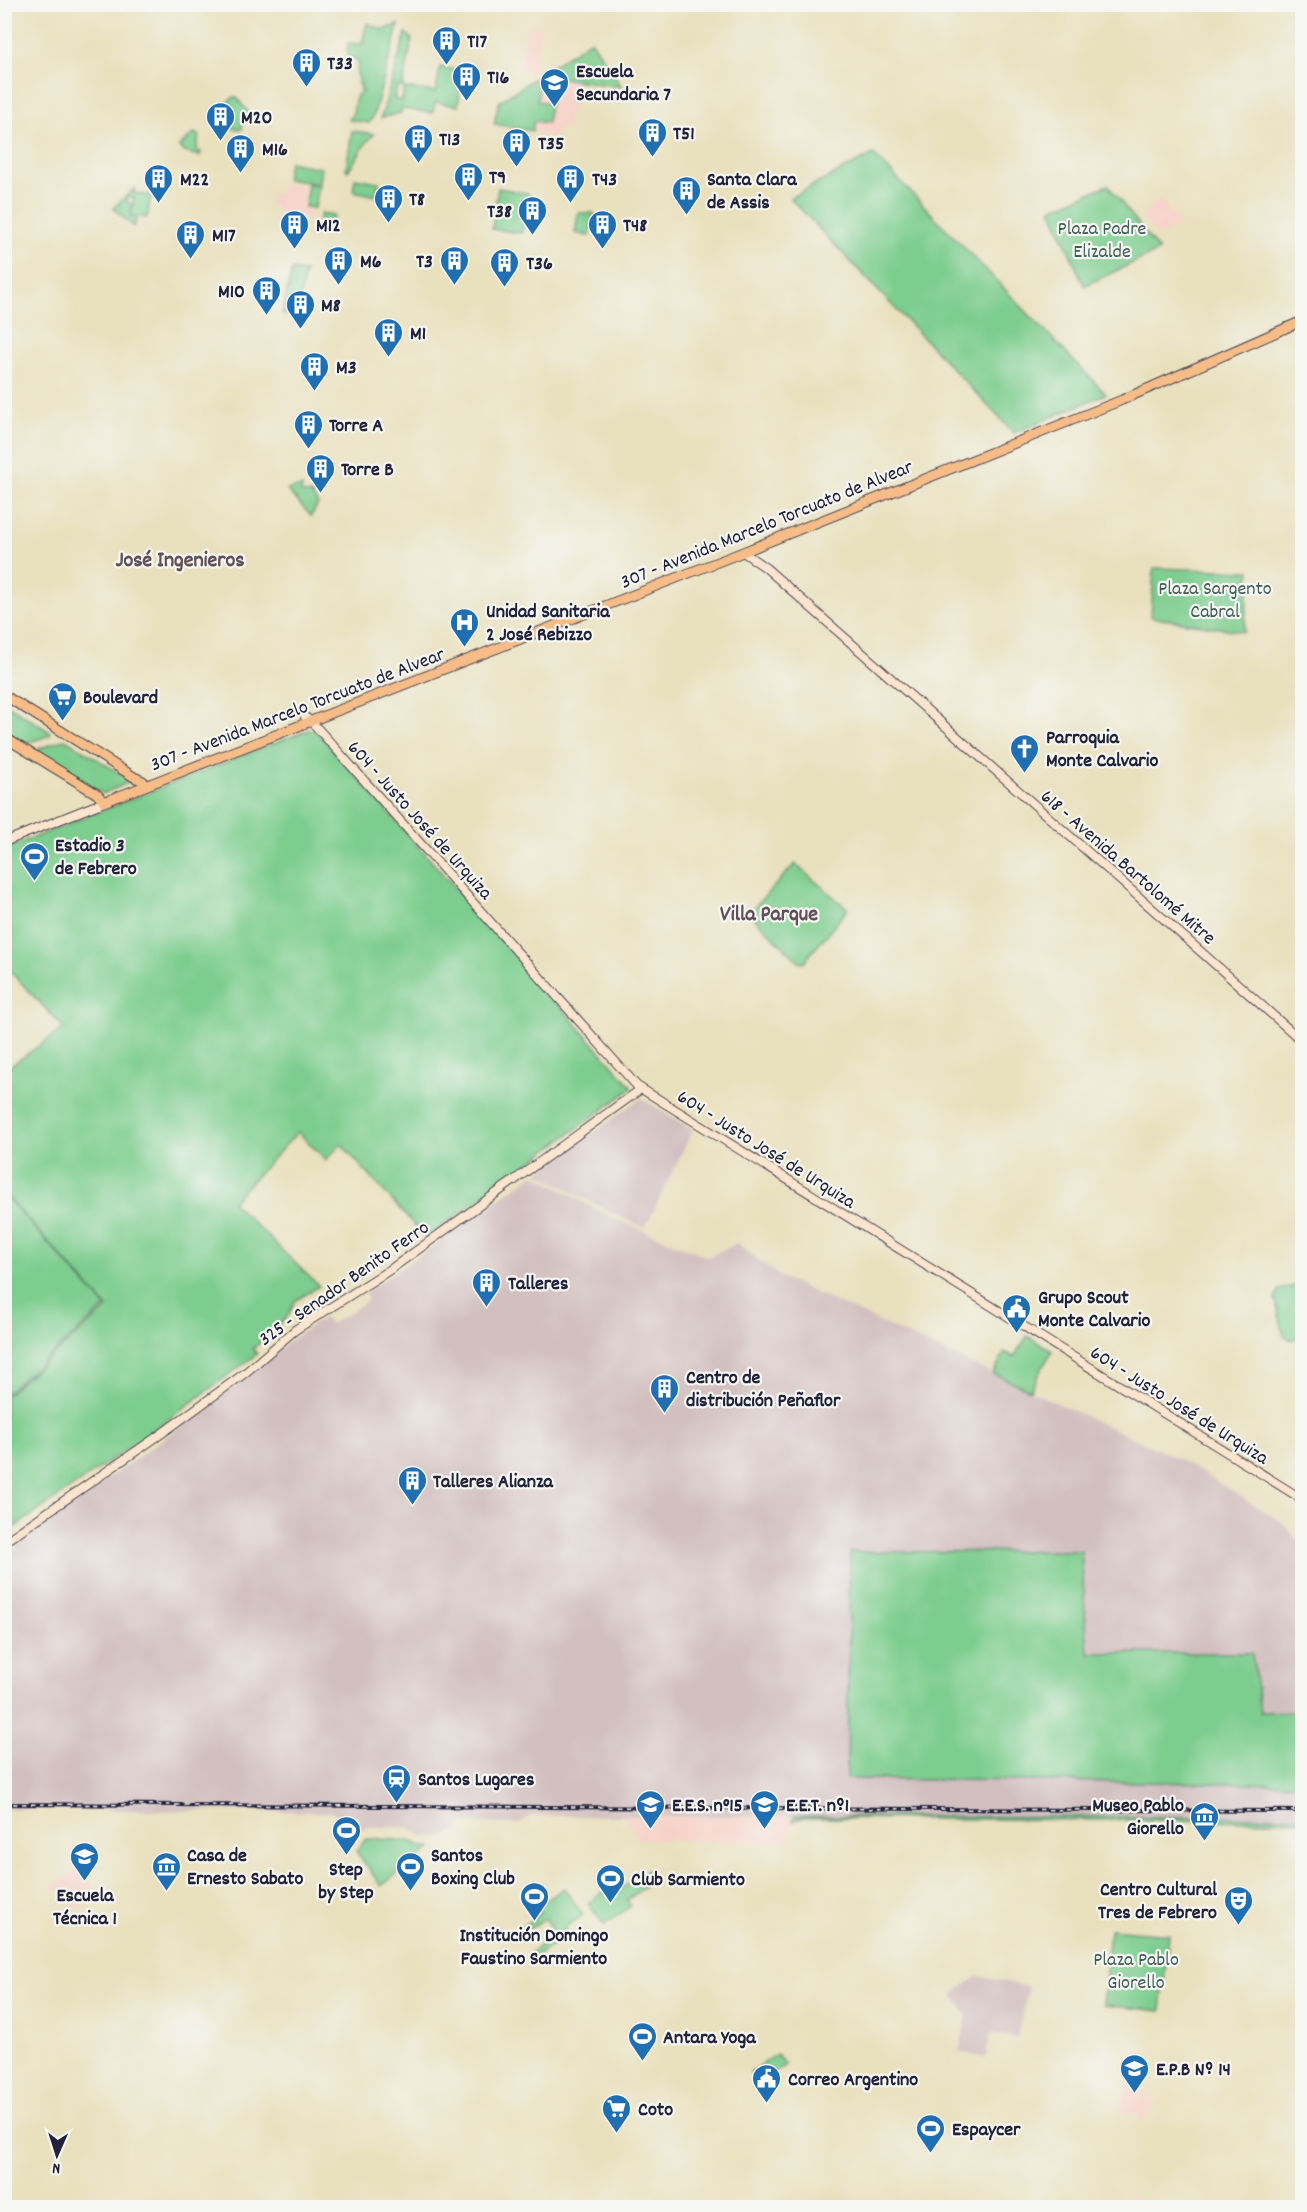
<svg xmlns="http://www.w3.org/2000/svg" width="1307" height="2212" font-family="Dekko,sans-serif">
<rect width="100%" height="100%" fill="#f6f6f2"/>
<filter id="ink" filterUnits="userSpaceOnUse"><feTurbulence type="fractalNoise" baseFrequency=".0167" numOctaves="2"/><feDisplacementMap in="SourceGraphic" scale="12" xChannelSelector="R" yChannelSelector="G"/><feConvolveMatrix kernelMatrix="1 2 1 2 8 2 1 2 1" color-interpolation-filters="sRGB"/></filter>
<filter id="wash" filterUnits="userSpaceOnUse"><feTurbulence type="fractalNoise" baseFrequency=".008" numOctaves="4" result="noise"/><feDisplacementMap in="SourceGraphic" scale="24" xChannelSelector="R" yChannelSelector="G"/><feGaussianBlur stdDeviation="1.35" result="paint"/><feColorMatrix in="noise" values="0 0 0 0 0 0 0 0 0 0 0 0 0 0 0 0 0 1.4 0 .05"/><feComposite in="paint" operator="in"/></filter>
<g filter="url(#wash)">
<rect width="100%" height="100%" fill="#e9e0bd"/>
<!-- built -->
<g fill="#f7d1c7">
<path d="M527,25l14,2 -7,45 -15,-2z"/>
<path d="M541,75l38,6 -3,21h-2l-2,10h-2l-3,18 -7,-1 -5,8 -19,-3 1,-5 -4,-1z"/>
<path d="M282,184l23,4 -3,13h3l-1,7 7,5v4l-35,-6v-4h-6l1,-13 8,1z"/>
<path d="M1161,199l19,25 -21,13 -18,-21z"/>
<path d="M623,1816l168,1v22l-2,2 -149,-1z"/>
<path d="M80,1868l19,28 -22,14 -16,-21 -5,3 -4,-5z"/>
<path d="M1131,2081l26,25 -16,15 -2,-7 -18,-3 7,-29z"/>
<path d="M1129,2196l46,11h-49z"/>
</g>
<!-- industrial -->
<g fill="#d2bfc0">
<path d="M641,1098l52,32 -48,98 -31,-13 -76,-42z"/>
<path d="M534,1174l75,42 99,41 31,-15 1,4 41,31 398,182 103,63 20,24v271l-772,-1 -10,8 -55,-1 -19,14 -24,-1 -13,-9h-45l-6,7h-8l-16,-22 -329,-3v-259l12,-1v-8l119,-82 110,-81 42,-36 35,-24 8,6 37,-23 -3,-9 60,-40z"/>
<path d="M978,1976l48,10 2,2 -11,50 -26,-5 -6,25 -26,-6 8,-36 -14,-22z"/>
</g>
<!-- green -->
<g fill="#7dcd8e" stroke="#507864" stroke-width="1.5">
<path d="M367,23l17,7 15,-6 -26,93 -4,6 -20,-3 4,-7 3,-17 7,-5 -4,-1 2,-6h-3l1,-6 -2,-2 1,-16 -11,-4 1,-13 14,1z"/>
<path d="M406,33l6,6 -9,48h-6l-3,12 8,2 2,-13 32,4 4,-25 23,4 -5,35 -23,-4 -2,11 -32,-4v4l-20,5z"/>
<path d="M591,40l31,47 -80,-12 -5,26 13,2 -3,20 -13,-2 -2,10 -38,-7 5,-22z"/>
<path d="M234,97h2l13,16 -6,5 -1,11 -14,-1 1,-11 -11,-1v-6z"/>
<path d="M352,131l22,3 -8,9 -18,28 -2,-2z"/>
<path d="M194,133l5,3 -2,14 4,2 -1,4 -16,-4 -5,-5z"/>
<path d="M873,154l26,26 207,214 -92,39 -224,-235z"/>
<path d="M289,162l32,6 -2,16 -33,-5z"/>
<path d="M355,178l24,4 -2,14 -24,-5z"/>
<path d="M308,184l11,2 -4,22 -10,-1z"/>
<path d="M1108,185l51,66 -75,35 -33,-77z"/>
<path d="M135,188l-1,5 17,2 -4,23 -16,-2 3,-18 -6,-1 -1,5 5,2 -2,13 7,2 -3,8 -21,-19z"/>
<path d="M498,188l30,5 -6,40 -30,-4z"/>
<path d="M321,213l13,2 -4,20 -13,-2z"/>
<path d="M578,213h16l-4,23 -15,-3z"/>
<path d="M292,270l13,2 -9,45 -14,-3z"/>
<path d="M302,487l-1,6 10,1 7,10 -7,12 -24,-26z"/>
<path d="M1154,568l96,3 -6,61 -93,-15z"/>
<path d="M4,703l46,29v3l-25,9 -20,-13z"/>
<path d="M308,730h7l316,356v3l-205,149 -85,-94 -15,16 -28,-28 -66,70 87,84 -24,15 -7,15 -35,33 4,5 -107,79 -138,96h-3l-4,-4v-129l103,-88 -103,-114v-124l59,-42 -59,-62 -1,-117z"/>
<path d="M65,739l67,42 -29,13 -66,-42 1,-3z"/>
<path d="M795,864l53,45 -44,53 -4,1 -51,-50z"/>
<path d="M5,1196l101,111 -101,87z"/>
<path d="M1302,1284v53l-12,3 -6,-4 -9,-38 4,-8z"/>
<path d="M1027,1336l25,15 -22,39 -37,-16 12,-22 9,5z"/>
<path d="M1081,1551l7,102h164l8,59 42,-1v73l-455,-5 3,-227z"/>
<path d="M794,1816l508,1v4l-501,-3 -8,3z"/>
<path d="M366,1839l44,1 11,7h12l-52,39 -25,-35z"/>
<path d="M647,1870l7,10 -27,20 4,6 -27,19 -16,-22 27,-19 5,5z"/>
<path d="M564,1888l19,27 -19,13 4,6 -35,25 -4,-5 27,-20 -11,-16 -27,19 -4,-5 27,-19 -4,-6z"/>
<path d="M1110,1929l59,5 -8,77 -58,-6z"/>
<path d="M777,2054l8,11 -27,19 -8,-11z"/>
</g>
</g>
<g filter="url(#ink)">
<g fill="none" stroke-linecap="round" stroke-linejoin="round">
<defs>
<g id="secondary">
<path d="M743,552l23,16 536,473"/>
<path d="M305,717l6,4 326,365 665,413"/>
<path d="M4,842l100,-40"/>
<path d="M4,1542l157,-108 84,-61 50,-43 96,-61 250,-180"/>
</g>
<g id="primary">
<path d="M4,695l130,82 9,4"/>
<path d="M4,737l93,57 7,8 639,-250 379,-152 180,-79"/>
</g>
</defs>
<!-- secondary casing -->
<use href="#secondary" stroke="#403e4e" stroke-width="10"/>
<!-- primary casing -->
<use href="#primary" stroke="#403e4e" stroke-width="11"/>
<!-- secondary -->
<use href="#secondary" stroke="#fce5cf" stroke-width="8"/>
<!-- primary -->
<use href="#primary" stroke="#f7bd88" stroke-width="9"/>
<defs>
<path id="rail" d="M4,1804l1298,7"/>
</defs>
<!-- rail casing -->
<use href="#rail" stroke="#22223b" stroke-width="4"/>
<!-- rail -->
<use href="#rail" stroke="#f6f6f2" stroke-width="1.5" stroke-dasharray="4.5" stroke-linecap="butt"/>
</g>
</g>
<!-- icons -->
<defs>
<symbol id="building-pin" viewBox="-11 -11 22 30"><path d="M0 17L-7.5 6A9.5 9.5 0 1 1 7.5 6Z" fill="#1f6fb2" stroke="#f6f6f2"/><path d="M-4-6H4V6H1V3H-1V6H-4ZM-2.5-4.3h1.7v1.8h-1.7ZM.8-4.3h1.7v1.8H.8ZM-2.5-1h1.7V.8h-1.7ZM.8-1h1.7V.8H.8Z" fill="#fff"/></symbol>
<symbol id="school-pin" viewBox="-11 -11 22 30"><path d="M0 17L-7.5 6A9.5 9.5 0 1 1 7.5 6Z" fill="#1f6fb2" stroke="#f6f6f2"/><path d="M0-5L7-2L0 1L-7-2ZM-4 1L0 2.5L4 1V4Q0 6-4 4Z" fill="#fff"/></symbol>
<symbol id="hospital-pin" viewBox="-11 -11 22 30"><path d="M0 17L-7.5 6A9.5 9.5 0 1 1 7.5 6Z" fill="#1f6fb2" stroke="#f6f6f2"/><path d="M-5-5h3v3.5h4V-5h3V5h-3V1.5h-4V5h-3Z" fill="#fff"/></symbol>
<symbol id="supermarket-pin" viewBox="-11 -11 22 30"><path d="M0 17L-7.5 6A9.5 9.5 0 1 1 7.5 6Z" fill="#1f6fb2" stroke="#f6f6f2"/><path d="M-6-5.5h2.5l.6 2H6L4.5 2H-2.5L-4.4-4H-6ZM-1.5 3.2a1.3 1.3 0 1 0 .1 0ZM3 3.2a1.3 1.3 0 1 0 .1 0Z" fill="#fff"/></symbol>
<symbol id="church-pin" viewBox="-11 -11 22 30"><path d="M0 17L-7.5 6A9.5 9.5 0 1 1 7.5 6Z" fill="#1f6fb2" stroke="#f6f6f2"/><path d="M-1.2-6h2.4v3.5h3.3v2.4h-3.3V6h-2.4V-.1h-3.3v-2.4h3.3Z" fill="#fff"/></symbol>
<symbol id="stadium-pin" viewBox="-11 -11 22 30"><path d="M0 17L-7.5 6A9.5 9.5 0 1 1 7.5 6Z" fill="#1f6fb2" stroke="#f6f6f2"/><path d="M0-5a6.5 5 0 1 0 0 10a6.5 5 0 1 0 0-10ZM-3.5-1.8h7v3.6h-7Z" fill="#fff"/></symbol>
<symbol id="civic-pin" viewBox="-11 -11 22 30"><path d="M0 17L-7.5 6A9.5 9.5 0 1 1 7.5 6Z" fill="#1f6fb2" stroke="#f6f6f2"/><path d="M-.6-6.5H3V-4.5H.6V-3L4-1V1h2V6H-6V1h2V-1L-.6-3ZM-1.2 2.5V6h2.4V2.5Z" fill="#fff"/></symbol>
<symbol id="station-pin" viewBox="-11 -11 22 30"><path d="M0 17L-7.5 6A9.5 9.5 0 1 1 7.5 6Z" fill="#1f6fb2" stroke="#f6f6f2"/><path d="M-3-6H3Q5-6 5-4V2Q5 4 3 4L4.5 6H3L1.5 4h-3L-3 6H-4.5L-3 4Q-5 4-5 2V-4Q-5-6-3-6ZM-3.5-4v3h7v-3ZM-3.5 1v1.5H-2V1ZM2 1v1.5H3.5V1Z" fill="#fff"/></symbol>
<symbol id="museum-pin" viewBox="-11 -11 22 30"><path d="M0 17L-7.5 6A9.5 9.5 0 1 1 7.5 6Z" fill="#1f6fb2" stroke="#f6f6f2"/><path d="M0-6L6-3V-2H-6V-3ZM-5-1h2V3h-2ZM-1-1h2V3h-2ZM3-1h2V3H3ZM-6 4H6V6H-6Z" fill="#fff"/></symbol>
<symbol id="theatre-pin" viewBox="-11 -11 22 30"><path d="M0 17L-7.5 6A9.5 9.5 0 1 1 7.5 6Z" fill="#1f6fb2" stroke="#f6f6f2"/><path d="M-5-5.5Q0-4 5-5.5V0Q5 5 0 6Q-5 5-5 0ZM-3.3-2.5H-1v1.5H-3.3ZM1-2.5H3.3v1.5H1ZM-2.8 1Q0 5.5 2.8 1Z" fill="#fff"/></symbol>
</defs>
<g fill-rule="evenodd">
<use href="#building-pin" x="430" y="24" width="33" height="45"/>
<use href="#building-pin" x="290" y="46" width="33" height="45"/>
<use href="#building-pin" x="450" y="60" width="33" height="45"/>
<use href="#school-pin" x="538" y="66" width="33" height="45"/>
<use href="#building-pin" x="204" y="100" width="33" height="45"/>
<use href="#building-pin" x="636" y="116" width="33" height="45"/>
<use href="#building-pin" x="402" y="122" width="33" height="45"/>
<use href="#building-pin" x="500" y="126" width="33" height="45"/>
<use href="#building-pin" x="224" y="132" width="33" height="45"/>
<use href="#building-pin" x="452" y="160" width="33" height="45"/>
<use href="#building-pin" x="142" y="162" width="33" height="45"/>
<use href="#building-pin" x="554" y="162" width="33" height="45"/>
<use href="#building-pin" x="670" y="174" width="33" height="45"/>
<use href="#building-pin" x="372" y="182" width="33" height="45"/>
<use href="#building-pin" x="516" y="194" width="33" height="45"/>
<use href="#building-pin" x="278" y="208" width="33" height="45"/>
<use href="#building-pin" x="586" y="208" width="33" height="45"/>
<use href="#building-pin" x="174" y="218" width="33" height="45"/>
<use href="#building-pin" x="322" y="244" width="33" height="45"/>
<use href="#building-pin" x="438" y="244" width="33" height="45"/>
<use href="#building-pin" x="488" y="246" width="33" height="45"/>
<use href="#building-pin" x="250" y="274" width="33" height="45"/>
<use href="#building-pin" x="284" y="288" width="33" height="45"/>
<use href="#building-pin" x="372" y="316" width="33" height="45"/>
<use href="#building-pin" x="298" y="350" width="33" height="45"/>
<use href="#building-pin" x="292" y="408" width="33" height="45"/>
<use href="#building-pin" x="304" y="452" width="33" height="45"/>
<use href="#hospital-pin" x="448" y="606" width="33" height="45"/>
<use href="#supermarket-pin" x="46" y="680" width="33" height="45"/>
<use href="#church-pin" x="1008" y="732" width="33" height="45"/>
<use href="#stadium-pin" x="18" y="840" width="33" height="45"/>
<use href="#building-pin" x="470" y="1266" width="33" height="45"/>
<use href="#civic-pin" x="1000" y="1292" width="33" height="45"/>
<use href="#building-pin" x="648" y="1372" width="33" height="45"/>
<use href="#building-pin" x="396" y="1464" width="33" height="45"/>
<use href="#station-pin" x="380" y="1762" width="33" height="45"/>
<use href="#school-pin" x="634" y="1788" width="33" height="45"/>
<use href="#school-pin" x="748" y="1788" width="33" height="45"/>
<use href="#museum-pin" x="1188" y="1800" width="33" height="45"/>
<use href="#stadium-pin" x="330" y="1814" width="33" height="45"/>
<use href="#school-pin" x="68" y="1840" width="33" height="45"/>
<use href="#museum-pin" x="150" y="1850" width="33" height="45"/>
<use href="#stadium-pin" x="394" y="1850" width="33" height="45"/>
<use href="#stadium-pin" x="594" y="1862" width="33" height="45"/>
<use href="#stadium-pin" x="518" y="1880" width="33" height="45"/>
<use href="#theatre-pin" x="1222" y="1884" width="33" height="45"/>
<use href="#stadium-pin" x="626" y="2020" width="33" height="45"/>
<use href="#school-pin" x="1118" y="2052" width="33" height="45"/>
<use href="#civic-pin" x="750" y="2062" width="33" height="45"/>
<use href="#supermarket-pin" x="600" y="2092" width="33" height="45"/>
<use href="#stadium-pin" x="914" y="2112" width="33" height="45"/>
</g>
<g text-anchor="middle" stroke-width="4.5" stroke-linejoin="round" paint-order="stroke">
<!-- poi labels -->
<g font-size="20" font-weight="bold" fill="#22223b" stroke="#f6f6f2" text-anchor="start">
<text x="467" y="47">T17</text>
<text x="327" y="69">T33</text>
<text x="576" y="77">Escuela<tspan x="576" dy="23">Secundaria 7</tspan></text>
<text x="487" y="83">T16</text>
<text x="241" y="123">M20</text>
<text x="673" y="139">T51</text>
<text x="439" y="145">T13</text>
<text x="538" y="149">T35</text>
<text x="262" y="155">M16</text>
<text x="489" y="183">T9</text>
<text x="180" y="185">M22</text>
<text x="592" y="185">T43</text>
<text x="707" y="185">Santa Clara<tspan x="707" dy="23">de Assis</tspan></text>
<text x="409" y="205">T8</text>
<text x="512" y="217" text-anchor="end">T38</text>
<text x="316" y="231">M12</text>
<text x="623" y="231">T48</text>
<text x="212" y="241">M17</text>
<text x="360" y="267">M6</text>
<text x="433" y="267" text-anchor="end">T3</text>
<text x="526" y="269">T36</text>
<text x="245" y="297" text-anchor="end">M10</text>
<text x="321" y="311">M8</text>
<text x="410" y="339">M1</text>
<text x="336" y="373">M3</text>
<text x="329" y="431">Torre A</text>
<text x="341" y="475">Torre B</text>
<text x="486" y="617">Unidad Sanitaria<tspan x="486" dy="23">2 José Rebizzo</tspan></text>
<text x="83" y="703">Boulevard</text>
<text x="1046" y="743">Parroquia<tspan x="1046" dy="23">Monte Calvario</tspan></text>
<text x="55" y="851">Estadio 3<tspan x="55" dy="23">de Febrero</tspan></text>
<text x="508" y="1289">Talleres</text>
<text x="1038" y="1303">Grupo Scout<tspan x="1038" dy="23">Monte Calvario</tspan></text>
<text x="686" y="1383">Centro de<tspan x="686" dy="23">distribución Peñaflor</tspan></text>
<text x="433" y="1487">Talleres Alianza</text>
<text x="418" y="1785">Santos Lugares</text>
<text x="672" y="1811">E.E.S. n°15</text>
<text x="786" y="1811">E.E.T. nº1</text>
<text x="1184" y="1811" text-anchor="end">Museo Pablo<tspan x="1184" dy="23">Giorello</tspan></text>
<text x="187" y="1861">Casa de<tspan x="187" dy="23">Ernesto Sabato</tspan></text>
<text x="431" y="1861">Santos<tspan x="431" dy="23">Boxing Club</tspan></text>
<text x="346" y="1875" text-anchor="middle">Step<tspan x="346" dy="23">by Step</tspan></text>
<text x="631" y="1885">Club Sarmiento</text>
<text x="1217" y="1895" text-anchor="end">Centro Cultural<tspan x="1217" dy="23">Tres de Febrero</tspan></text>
<text x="85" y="1901" text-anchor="middle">Escuela<tspan x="85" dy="23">Técnica 1</tspan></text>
<text x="534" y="1941" text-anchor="middle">Institución Domingo<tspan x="534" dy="23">Faustino Sarmiento</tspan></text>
<text x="663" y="2043">Antara Yoga</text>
<text x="1156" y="2075">E.P.B Nº 14</text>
<text x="788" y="2085">Correo Argentino</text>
<text x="638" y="2115">Coto</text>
<text x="952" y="2135">Espaycer</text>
</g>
<!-- park labels -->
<g font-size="20" fill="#425e58" stroke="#f6f6f2">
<text x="1102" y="234">Plaza Padre<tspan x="1102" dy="23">Elizalde</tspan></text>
<text x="1215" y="594">Plaza Sargento<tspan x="1215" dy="23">Cabral</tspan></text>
<text x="1136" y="1965">Plaza Pablo<tspan x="1136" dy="23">Giorello</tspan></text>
</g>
<!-- street labels -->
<g font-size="20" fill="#22223b" stroke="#f6f6f2">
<text transform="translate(766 523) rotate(-22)" y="7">307 - Avenida Marcelo Torcuato de Alvear</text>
<text transform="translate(297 708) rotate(-21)" y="7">307 - Avenida Marcelo Torcuato de Alvear</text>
<text transform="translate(421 819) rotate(48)" y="7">604 - Justo José de Urquiza</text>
<text transform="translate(1129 866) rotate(41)" y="7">618 - Avenida Bartolomé Mitre</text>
<text transform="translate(767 1148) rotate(32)" y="7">604 - Justo José de Urquiza</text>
<text transform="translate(343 1282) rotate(-35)" y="7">325 - Senador Benito Ferro</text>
<text transform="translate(1180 1404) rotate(32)" y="7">604 - Justo José de Urquiza</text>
</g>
<!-- quarter labels -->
<g font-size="22" font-weight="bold" fill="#615058" stroke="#f6f6f2">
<text x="180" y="566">José Ingenieros</text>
<text x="769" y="920">Villa Parque</text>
</g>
</g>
<!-- margin -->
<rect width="1307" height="2212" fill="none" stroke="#f6f6f2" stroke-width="24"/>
<!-- north arrow -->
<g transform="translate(57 2155) rotate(183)" stroke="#f6f6f2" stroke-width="4.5" paint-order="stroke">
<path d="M0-4.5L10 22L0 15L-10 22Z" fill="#22223b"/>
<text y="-9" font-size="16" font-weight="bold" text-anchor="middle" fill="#22223b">N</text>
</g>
</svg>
